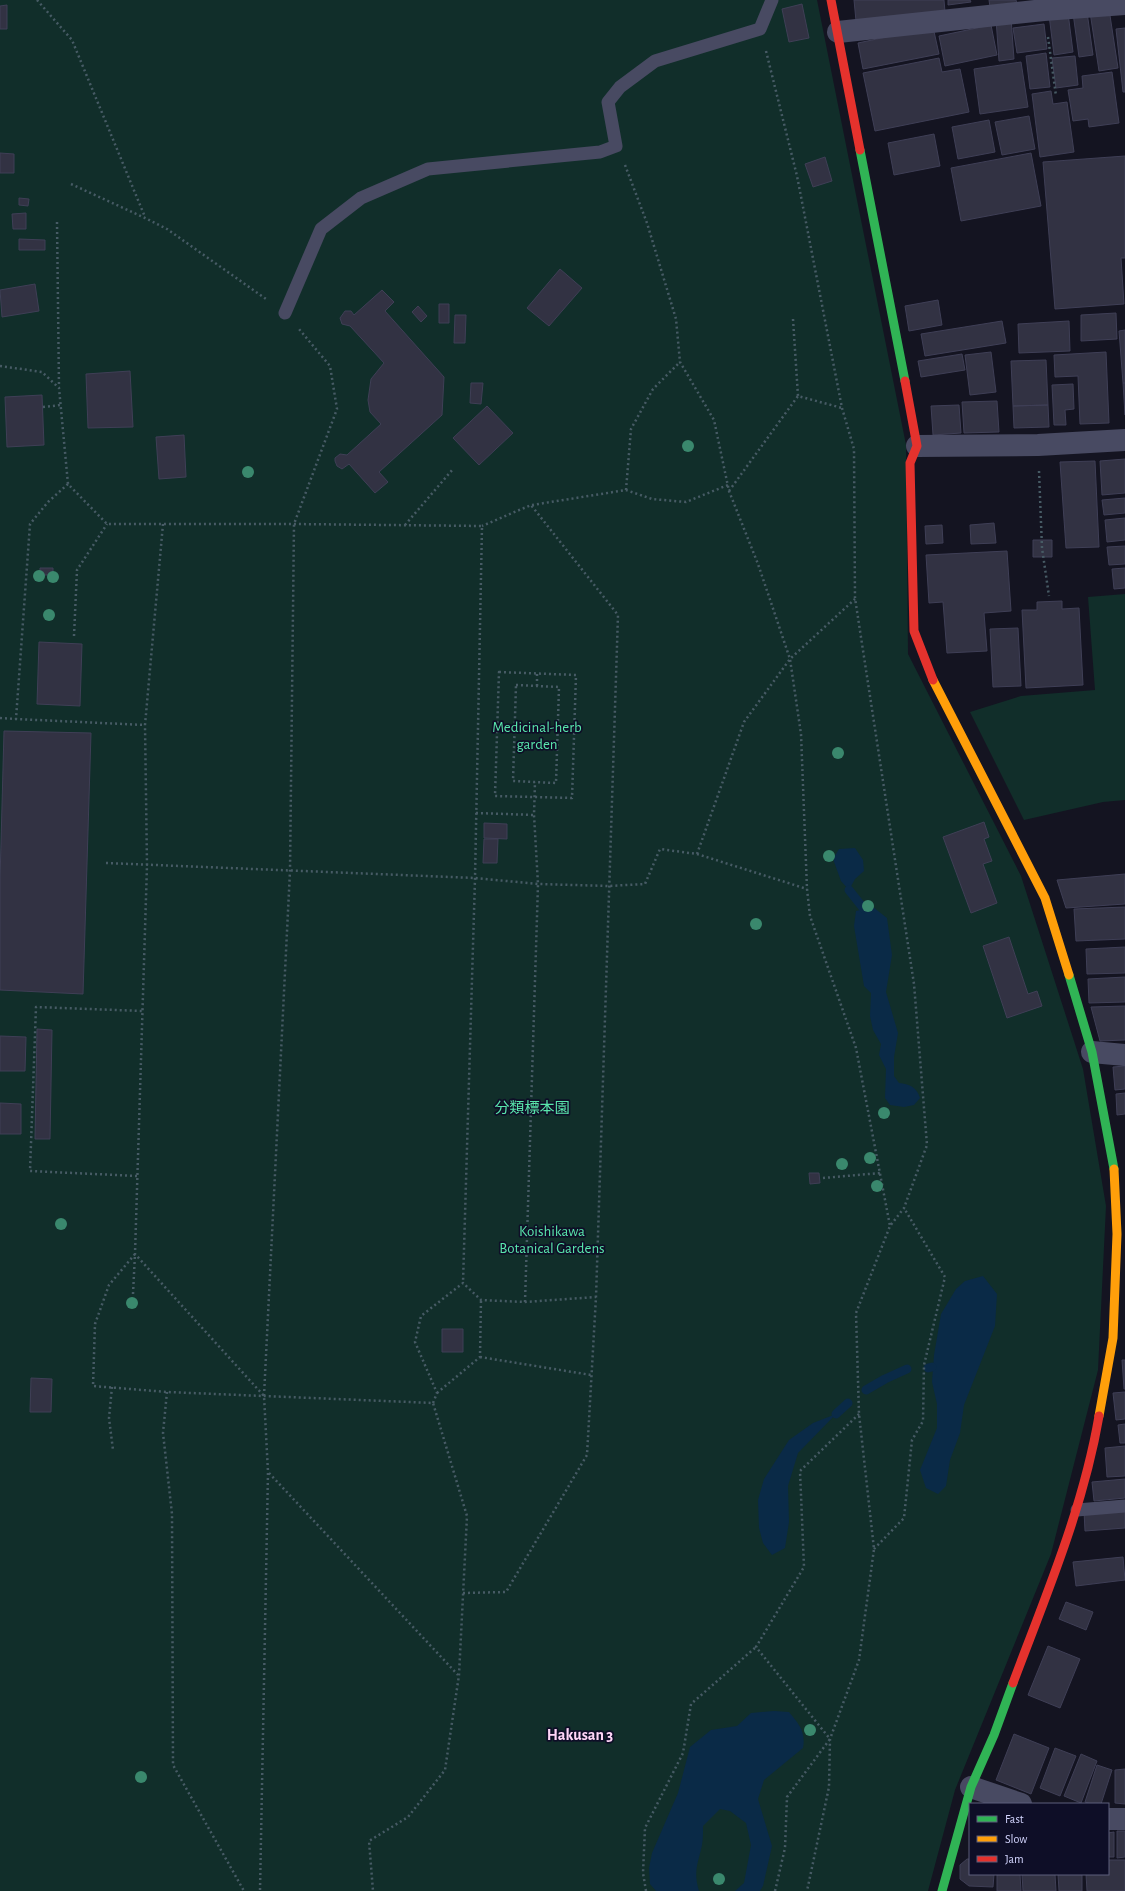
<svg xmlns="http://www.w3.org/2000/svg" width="1125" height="1891" font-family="'Alegreya Sans','Noto Sans JP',sans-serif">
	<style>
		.green { fill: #112e2a }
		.water { fill: #0a2a47 }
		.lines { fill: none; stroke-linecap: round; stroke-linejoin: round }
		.stream { stroke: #0a2a47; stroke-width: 9 }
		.building { fill: #323243; stroke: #3f3f56 }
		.path { stroke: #475b65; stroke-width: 2.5; stroke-dasharray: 2 3; stroke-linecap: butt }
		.lane { stroke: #484a62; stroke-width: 13 }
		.street { stroke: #484a62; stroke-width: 22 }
		.fast { stroke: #30b455; stroke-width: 9 }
		.slow { stroke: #ff9f0a; stroke-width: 9 }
		.jam { stroke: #e5322d; stroke-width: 9 }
		.tree { fill: #3a886d }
		.labels { text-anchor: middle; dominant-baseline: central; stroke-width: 3.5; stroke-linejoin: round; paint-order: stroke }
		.park-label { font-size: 15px; fill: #59e6ac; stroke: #0e0e27 }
		.neighbourhood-label { font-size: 16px; font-weight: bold; fill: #ffd6f7; stroke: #0e0e27 }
	</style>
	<rect width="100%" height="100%" fill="#141421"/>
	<path class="green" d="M 0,0 L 817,0 L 906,445 L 908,654 L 1021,876 L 1083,1069 L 1106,1206 L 1098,1370 L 1051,1554 L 955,1790 L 928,1891 L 0,1891 Z
		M 1125,594 L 1125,800 L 1103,802 L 1024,820 L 970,712 L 1021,696 L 1095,690 L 1088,597 Z"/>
	<path class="water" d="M 855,848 L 863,860 L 864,871 L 855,879 L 849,890 L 841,881 L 833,859 L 839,849 Z
		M 873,907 L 887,918 L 892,955 L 886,992 L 898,1033 L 894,1057 L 894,1076 L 899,1083 C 909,1084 917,1087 920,1098 L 914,1105 L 904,1107 L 890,1105 L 885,1098 L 886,1069 L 879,1055 L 881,1044 L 873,1030 L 870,1016 L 871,993 L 864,986 L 854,926 L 856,911 Z
		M 983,1276 L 997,1294 L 995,1326 L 964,1405 L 960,1433 L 950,1460 L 946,1486 L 938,1494 L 926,1488 L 920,1470 L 937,1428 L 937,1404 L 932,1382 L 934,1355 L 941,1314 L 956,1289 L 965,1281 Z
		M 836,1414 L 798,1453 L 788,1486 L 789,1522 L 785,1548 L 772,1555 L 763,1543 L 759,1528 L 758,1500 L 764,1479 L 789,1440 L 813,1423 Z
		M 774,1711 L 789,1712 C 799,1724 806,1732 803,1748 L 764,1780 L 758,1799 L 772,1846 L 763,1886 L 760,1891 L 735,1891 L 744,1883 L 751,1845 L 746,1823 L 730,1811 L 720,1809 L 703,1826 C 703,1833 703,1839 702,1845 C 698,1864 693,1871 699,1891 L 656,1891 L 650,1884 L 649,1868 L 652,1853 L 678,1793 L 690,1747 L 711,1730 L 737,1726 L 751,1713 Z"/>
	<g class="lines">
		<path class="stream" d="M 849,890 L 864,909
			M 928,1368 L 932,1367
			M 866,1390 L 885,1379 L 907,1369
			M 836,1414 L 848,1403"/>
	</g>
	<path class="building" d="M 854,0 L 944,0 L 945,12 L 856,21 Z
		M 948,0 L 970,0 L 971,2 L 948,5 Z
		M 989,0 L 1016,0 L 1017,4 L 990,7 Z
		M 802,4 L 809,38 L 789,42 L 782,9 Z
		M 7,5 L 7,29 L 0,29 L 0,6 Z
		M 1109,9 L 1118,68 L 1099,71 L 1090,12 Z
		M 1087,12 L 1093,55 L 1079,57 L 1073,13 Z
		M 1068,13 L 1073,52 L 1054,55 L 1049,15 Z
		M 1011,18 L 1014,59 L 999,61 L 996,19 Z
		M 1044,24 L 1047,49 L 1017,53 L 1013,28 Z
		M 991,25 L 997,55 L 945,66 L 939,36 Z
		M 933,27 L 939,54 L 863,69 L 858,43 Z
		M 1125,28 L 1125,92 L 1123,92 L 1116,29 Z
		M 1046,53 L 1050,87 L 1030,89 L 1026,56 Z
		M 1075,56 L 1078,85 L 1056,88 L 1052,58 Z
		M 939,58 L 942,72 L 960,69 L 969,112 L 875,131 L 863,73 Z
		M 1021,62 L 1028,107 L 980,114 L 974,69 Z
		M 1112,72 L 1119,123 L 1089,127 L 1088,119 L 1073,121 L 1068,90 L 1083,88 L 1082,76 Z
		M 1051,91 L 1053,104 L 1067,102 L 1074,152 L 1040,157 L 1032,94 Z
		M 1029,116 L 1035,149 L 1002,155 L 995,122 Z
		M 989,120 L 995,152 L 958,159 L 952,127 Z
		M 934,134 L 940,166 L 894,175 L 888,143 Z
		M 0,153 L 14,154 L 14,173 L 0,173 Z
		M 1031,153 L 1041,206 L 961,221 L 951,168 Z
		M 1125,156 L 1125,258 L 1121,258 L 1124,304 L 1055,309 L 1043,162 Z
		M 825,157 L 832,181 L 813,187 L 805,164 Z
		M 19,198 L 29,199 L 28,206 L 19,205 Z
		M 26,213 L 26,229 L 13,229 L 12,214 Z
		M 19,239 L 45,240 L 45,250 L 19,250 Z
		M 560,269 L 582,288 L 549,326 L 527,308 Z
		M 35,284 L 39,311 L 2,317 L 0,290 Z
		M 382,290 L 394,302 L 385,311 L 444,377 L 442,415 L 379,472 L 388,482 L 375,493 L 349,464 L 342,469 L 337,466 L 335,461 L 335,458 L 340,454 L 347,455 L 381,424 L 370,412 L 368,400 L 371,379 L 384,363 L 350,326 L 342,324 L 340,318 L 345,311 L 351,311 L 354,315 Z
		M 938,300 L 942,325 L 909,331 L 905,306 Z
		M 439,304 L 449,304 L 449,323 L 439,323 Z
		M 418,306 L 427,316 L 421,322 L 412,312 Z
		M 1116,313 L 1117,339 L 1081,341 L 1081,315 Z
		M 455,315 L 466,315 L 465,343 L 454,343 Z
		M 1002,321 L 1006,343 L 925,356 L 921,334 Z
		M 1069,321 L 1070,351 L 1019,353 L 1018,324 Z
		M 1125,330 L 1125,383 L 1123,383 L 1119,331 Z
		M 991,352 L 996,392 L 970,395 L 965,355 Z
		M 1106,352 L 1109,423 L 1080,424 L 1078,376 L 1055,377 L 1054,355 Z
		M 962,354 L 965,370 L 921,377 L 918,361 Z
		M 1046,360 L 1048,405 L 1013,406 L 1011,361 Z
		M 130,371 L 133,427 L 88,428 L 86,374 Z
		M 471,383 L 483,383 L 481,404 L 470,403 Z
		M 1123,383 L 1125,383 L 1125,415 Z
		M 1073,384 L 1074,409 L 1065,410 L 1066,425 L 1054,425 L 1052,385 Z
		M 42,395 L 44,445 L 7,447 L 5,397 Z
		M 997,401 L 999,432 L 964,433 L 962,402 Z
		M 959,405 L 961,433 L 933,435 L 931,406 Z
		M 1048,405 L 1049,427 L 1014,428 L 1013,406 Z
		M 487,406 L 513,433 L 479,465 L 453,438 Z
		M 184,435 L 186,477 L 159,479 L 156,437 Z
		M 1125,459 L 1125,493 L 1102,495 L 1100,461 Z
		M 1095,461 L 1099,547 L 1066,548 L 1060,462 Z
		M 1125,498 L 1125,513 L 1104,515 L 1102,500 Z
		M 1125,518 L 1125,540 L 1107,542 L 1105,520 Z
		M 994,523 L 996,543 L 971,544 L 970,525 Z
		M 942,525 L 943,543 L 926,544 L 925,526 Z
		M 1033,540 L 1052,540 L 1052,557 L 1033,557 Z
		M 1125,546 L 1125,564 L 1109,565 L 1107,547 Z
		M 1007,551 L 1011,611 L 984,613 L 987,651 L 947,653 L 943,602 L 929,603 L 926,555 Z
		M 40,568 L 53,568 L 53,575 L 40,575 Z
		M 1125,568 L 1125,588 L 1114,589 L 1112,569 Z
		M 1062,601 L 1062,609 L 1079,608 L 1083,685 L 1026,688 L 1022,610 L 1037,610 L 1037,602 Z
		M 1018,628 L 1021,686 L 993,687 L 990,629 Z
		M 39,642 L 82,644 L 80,706 L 37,704 Z
		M 4,731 L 91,733 L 83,994 L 0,990 L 0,880 Z
		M 984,822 L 989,837 L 984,839 L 992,861 L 983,864 L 997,903 L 971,913 L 943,837 Z
		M 484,823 L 507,824 L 507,839 L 484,838 Z
		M 484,839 L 498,839 L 497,863 L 483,863 Z
		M 1125,874 L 1125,904 L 1066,908 L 1057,880 Z
		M 1125,907 L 1125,939 L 1076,941 L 1074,909 Z
		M 1009,937 L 1028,994 L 1037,991 L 1042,1006 L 1007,1018 L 983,946 Z
		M 1125,947 L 1125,973 L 1087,974 L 1086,949 Z
		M 1125,977 L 1125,1002 L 1089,1003 L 1088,979 Z
		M 1125,1006 L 1125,1040 L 1100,1041 L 1091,1007 Z
		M 37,1029 L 52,1030 L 50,1139 L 35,1139 Z
		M 0,1036 L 26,1037 L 25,1071 L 0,1071 Z
		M 1125,1066 L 1125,1089 L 1115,1090 L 1113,1067 Z
		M 1125,1093 L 1125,1114 L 1117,1115 L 1116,1094 Z
		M 0,1103 L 21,1104 L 21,1134 L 0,1134 Z
		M 809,1173 L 819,1173 L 820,1183 L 810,1184 Z
		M 442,1329 L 463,1329 L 463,1352 L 442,1352 Z
		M 1122,1360 L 1125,1360 L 1125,1389 L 1124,1389 Z
		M 31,1378 L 52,1379 L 51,1412 L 30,1412 Z
		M 1125,1392 L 1125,1419 L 1116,1420 L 1113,1393 Z
		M 1125,1424 L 1125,1443 L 1120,1443 L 1118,1425 Z
		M 1125,1446 L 1125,1476 L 1107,1477 L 1105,1448 Z
		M 1125,1479 L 1125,1498 L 1094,1501 L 1092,1482 Z
		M 1125,1509 L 1125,1528 L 1085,1531 L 1084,1511 Z
		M 1123,1557 L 1125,1580 L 1076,1586 L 1073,1562 Z
		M 1066,1602 L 1093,1612 L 1086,1630 L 1059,1619 Z
		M 1048,1646 L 1080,1659 L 1060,1708 L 1028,1695 Z
		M 1014,1734 L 1049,1748 L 1031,1794 L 996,1780 Z
		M 1055,1748 L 1076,1756 L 1060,1796 L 1040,1788 Z
		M 1081,1754 L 1097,1761 L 1081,1803 L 1064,1796 Z
		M 1097,1765 L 1112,1770 L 1101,1804 L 1092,1804 L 1085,1802 Z
		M 1125,1769 L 1125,1804 L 1115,1803 L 1115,1770 Z
		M 1117,1831 L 1125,1831 L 1125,1857 L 1117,1858 Z
		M 1114,1832 L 1114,1857 L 1108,1857 L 1108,1833 Z
		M 967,1859 L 970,1859 L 970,1874 L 994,1874 L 993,1887 L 969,1886 L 960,1879 L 960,1865 Z
		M 1108,1860 L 1125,1860 L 1125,1891 L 1087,1891 L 1086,1874 L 1108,1874 Z
		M 997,1874 L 1020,1874 L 1021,1891 L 997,1891 Z
		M 1022,1874 L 1055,1874 L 1056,1891 L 1023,1891 Z
		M 1058,1874 L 1082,1874 L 1082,1891 L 1059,1891 Z"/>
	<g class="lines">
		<path class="path" d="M 37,0 L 72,40 L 145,217
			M 1048,37 L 1056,96
			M 766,51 L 797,176 L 842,408 L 854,449 L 855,598 L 914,984 L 927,1145 L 904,1208 L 890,1226 L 856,1313 L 859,1414 L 874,1549 L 859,1660 L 830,1739 L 829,1787 L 807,1891
			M 625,165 L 647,223 L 676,319 L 680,362 L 714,420 L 729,491 L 758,564 L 790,659 L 801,734 L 807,889 L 810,916 L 856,1048 L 890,1226
			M 71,184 L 145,218 L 167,229 L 266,299
			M 57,222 L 59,387
			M 793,319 L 798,396
			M 0,366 L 42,372 L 59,388 L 68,484 L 107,524 L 294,524 L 482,526 L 475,878 L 463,1283
			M 43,407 L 61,405
			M 1039,471 L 1042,548 L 1049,596
			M 68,484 L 48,502 L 30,524 L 16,719 L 145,725
			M 626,490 L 631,429 L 653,389 L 680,362
			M 729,491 L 798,396 L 842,408
			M 532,505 L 626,490 L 652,499 L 686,502 L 728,485
			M 163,524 L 145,725 L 147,865 L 135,1254 L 264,1396 L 268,1472 L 260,1891
			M 405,525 L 453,469
			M 74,636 L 77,570 L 107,524
			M 499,672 L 576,675 L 572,798 L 495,796 Z
			M 516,685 L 559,687 L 556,783 L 513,781 Z
			M 537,686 L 537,673
			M 0,718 L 16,719
			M 476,813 L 534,815
			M 697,854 L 807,889
			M 106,863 L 475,878 L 538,884 L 609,886 L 645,884 L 660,849 L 697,854 L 744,722 L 790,659 L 855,599
			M 137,1176 L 30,1171 L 36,1007 L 142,1011
			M 823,1178 L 880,1173
			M 135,1254 L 109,1285 L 95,1324 L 93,1386 L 167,1392 L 433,1403 L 467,1516 L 459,1675 L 445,1770 L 408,1817 L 369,1841 L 373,1891
			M 133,1294 L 135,1254
			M 525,1302 L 538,884 L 534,815 L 535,782
			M 480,1357 L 591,1375
			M 112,1387 L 109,1418 L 113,1450
			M 167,1392 L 163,1433 L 172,1514 L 173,1765 L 244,1891
			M 437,1393 L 480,1357 L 481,1300
			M 264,1396 L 290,871 L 294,524 L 337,409 L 330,366 L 299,329
			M 433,1403 L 437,1393 L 415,1342 L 421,1316 L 463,1283 L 481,1300 L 525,1302 L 596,1297
			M 269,1473 L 458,1675
			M 874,1549 L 904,1518 L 912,1440 L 923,1421 L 924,1365 L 945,1277 L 904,1208
			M 463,1593 L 506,1592 L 587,1455 L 596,1297 L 618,615 L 531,505 L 482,526
			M 646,1891 L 643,1873 L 645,1828 L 683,1753 L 691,1704 L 756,1647
			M 775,1891 L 785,1848 L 787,1797 L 830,1739 L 756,1647 L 804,1567 L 800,1471 L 859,1414"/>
		<path class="lane" d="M 285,313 L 321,229 L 361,198 L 428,169 L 600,152 L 616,146 L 608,102 L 620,87 L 655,61 L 760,29 L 772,0
			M 1077,1510 L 1125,1506"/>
		<path class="street" d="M 838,32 L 1044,10 L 1125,4
			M 917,446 L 1038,445 L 1125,440
			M 1092,1052 L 1125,1055
			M 971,1787 L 1021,1804
			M 1108,1819 L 1125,1819"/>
		<path class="fast" d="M 860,150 L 905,381
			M 1069,975 L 1092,1052 L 1114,1169
			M 942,1891 L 971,1787 L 994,1735 L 1013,1683"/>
		<path class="slow" d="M 933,680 L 1045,898 L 1069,975
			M 1099,1416 L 1113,1338 L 1117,1234 L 1114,1169"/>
		<path class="jam" d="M 831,0 L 860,150
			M 905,381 L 917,446 L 910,463 L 914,631 L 933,680
			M 1013,1683 C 1046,1595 1083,1509 1099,1416"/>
	</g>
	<g class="tree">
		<circle cx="688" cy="446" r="6"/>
		<circle cx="248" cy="472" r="6"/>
		<circle cx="39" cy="576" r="6"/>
		<circle cx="53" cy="577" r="6"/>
		<circle cx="49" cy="615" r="6"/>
		<circle cx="838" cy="753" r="6"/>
		<circle cx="829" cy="856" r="6"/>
		<circle cx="868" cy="906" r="6"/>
		<circle cx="756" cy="924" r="6"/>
		<circle cx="884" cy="1113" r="6"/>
		<circle cx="870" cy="1158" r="6"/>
		<circle cx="842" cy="1164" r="6"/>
		<circle cx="877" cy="1186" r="6"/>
		<circle cx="61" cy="1224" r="6"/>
		<circle cx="132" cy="1303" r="6"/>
		<circle cx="810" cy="1730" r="6"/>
		<circle cx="141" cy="1777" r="6"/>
		<circle cx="719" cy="1879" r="6"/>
	</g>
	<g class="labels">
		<g class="park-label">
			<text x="537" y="727">Medicinal-herb<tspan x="537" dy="17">garden</tspan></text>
			<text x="532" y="1108">分類標本園</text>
			<text x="552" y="1231">Koishikawa<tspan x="552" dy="17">Botanical Gardens</tspan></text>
		</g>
		<g class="neighbourhood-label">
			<text x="580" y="1735">Hakusan 3</text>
		</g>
	</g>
	<rect x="969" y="1803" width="140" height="72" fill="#0e0e27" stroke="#5d5e7d"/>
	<rect x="977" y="1816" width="20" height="6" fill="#30b455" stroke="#5d5e7d"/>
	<text x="1005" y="1823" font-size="12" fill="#d4d6ff">Fast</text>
	<rect x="977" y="1836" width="20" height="6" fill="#ff9f0a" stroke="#5d5e7d"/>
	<text x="1005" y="1843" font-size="12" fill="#d4d6ff">Slow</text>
	<rect x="977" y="1856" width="20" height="6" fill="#e5322d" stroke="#5d5e7d"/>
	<text x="1005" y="1863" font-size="12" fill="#d4d6ff">Jam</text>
</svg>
